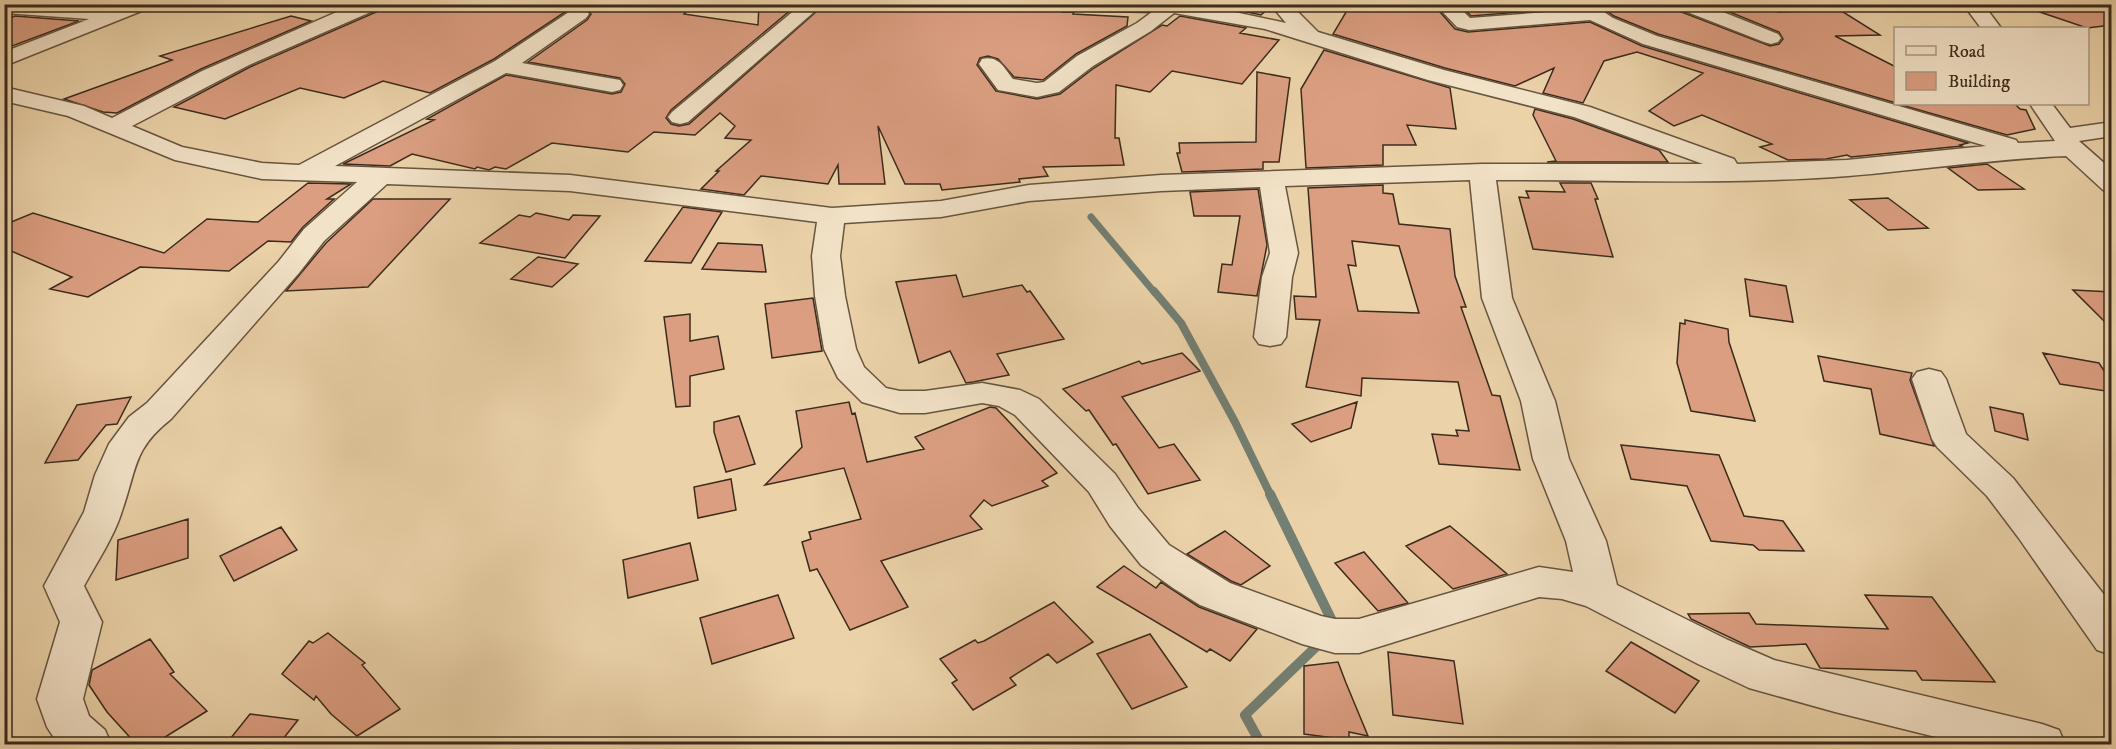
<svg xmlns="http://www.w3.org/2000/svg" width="2116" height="749" font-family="'IM FELL DW Pica',serif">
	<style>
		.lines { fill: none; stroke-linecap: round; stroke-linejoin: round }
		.stream-far2 { stroke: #737f72; stroke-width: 7 }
		.stream-far1 { stroke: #737f72; stroke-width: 8 }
		.stream { stroke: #737f72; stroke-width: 10 }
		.building { fill: #db9e81; stroke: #3b2b1c; stroke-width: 1.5; fill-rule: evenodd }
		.minor-casing { stroke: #67553f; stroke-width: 3 }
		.minor { fill: #f2e2c7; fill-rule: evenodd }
	</style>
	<rect width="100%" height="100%" fill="#ebd2a9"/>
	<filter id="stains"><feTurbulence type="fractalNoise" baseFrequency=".00333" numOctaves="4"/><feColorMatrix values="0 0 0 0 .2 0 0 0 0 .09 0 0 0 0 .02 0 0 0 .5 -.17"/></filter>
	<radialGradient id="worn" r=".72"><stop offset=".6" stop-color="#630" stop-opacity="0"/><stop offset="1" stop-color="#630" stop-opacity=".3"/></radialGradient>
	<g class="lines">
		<path class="stream-far2" d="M 1091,217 L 1155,293"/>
		<path class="stream-far1" d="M 1154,291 L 1181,323 L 1235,422 L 1271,496"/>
		<path class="stream" d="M 1270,494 L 1334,625
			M 1261,744 L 1245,715 L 1320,643"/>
	</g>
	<path class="building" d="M 384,4 L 694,4 L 684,14 L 758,25 L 759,4 L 798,4 L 671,110 L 666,118 L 671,124 L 679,126 L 689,124 L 825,4 L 1004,4 L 1054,8 L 1062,12 L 1074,12 L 1073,14 L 1128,17 L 1127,26 L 1076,54 L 1043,80 L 1014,77 L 998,59 L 988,56 L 980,58 L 977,65 L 996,91 L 1037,99 L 1060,94 L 1094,68 L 1162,25 L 1167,26 L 1180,16 L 1246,28 L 1240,33 L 1279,40 L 1242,84 L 1172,71 L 1150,92 L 1116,85 L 1115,138 L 1119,138 L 1124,165 L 1043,167 L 1048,176 L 1019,179 L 1020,182 L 942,190 L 940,184 L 905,184 L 878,126 L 885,184 L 839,184 L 838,165 L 828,184 L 761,176 L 744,195 L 701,189 L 719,171 L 716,171 L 751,140 L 725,138 L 735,126 L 720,113 L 695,135 L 654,132 L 628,152 L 552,143 L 506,169 L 495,167 L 489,170 L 477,167 L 475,169 L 412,154 L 390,166 L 343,164 L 434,120 L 427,119 L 506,75 L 612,94 L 621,92 L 625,84 L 620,78 L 528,62 L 587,20 L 591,14 L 586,8 L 571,8 L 494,59 L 430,93 L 383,81 L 344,98 L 300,88 L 225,119 L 174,107 L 250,67 L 381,10 Z
		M 1367,4 L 1433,4 L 1455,29 L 1468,32 L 1590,22 L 1642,46 L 1968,143 L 1960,145 L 1962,146 L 1851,157 L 1847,155 L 1826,159 L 1788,160 L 1760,147 L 1772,144 L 1702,115 L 1674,126 L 1649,111 L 1703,73 L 1637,52 L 1604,61 L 1583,103 L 1543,93 L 1554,68 L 1515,86 L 1445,68 L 1333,34 L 1349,7 L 1369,6 Z
		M 1543,4 L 1567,4 L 1569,8 L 1471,16 L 1462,7 Z
		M 1597,4 L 1673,4 L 1676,10 L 1770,46 L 1779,44 L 1783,39 L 1779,32 L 1710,4 L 1777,4 L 1778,12 L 1840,10 L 1880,35 L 1835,36 L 1896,67 L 1896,103 L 1658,34 L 1614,16 Z
		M 2029,4 L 2085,4 L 2112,14 L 2112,25 L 2087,28 L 2028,8 Z
		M 1214,5 L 1270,7 L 1261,15 Z
		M 15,16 L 79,21 L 4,49 L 4,20 Z
		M 291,16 L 311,21 L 201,69 L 117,113 L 103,112 L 64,99 L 172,60 L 160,56 Z
		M 1324,50 L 1450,88 L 1456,129 L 1407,125 L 1416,145 L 1383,145 L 1383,165 L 1306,168 L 1301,89 Z
		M 1257,72 L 1290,78 L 1279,162 L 1263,162 L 1263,169 L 1182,172 L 1177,153 L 1180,153 L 1179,143 L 1256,142 Z
		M 1898,104 L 2015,104 L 2020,109 L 2026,110 L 2035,129 L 2007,135 Z
		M 1535,109 L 1573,119 L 1659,150 L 1668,162 L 1547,162 L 1556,161 L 1533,115 Z
		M 1987,164 L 2024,189 L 1978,190 L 1948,168 Z
		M 308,183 L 351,184 L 327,199 L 334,199 L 303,227 L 291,242 L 268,241 L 229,271 L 140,267 L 88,297 L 50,289 L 72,277 L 4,248 L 4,225 L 33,213 L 164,253 L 207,219 L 258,222 Z
		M 1560,183 L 1591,183 L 1598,199 L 1595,199 L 1613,257 L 1533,249 L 1519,197 L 1529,198 L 1526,191 L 1565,192 Z
		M 1383,185 L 1383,193 L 1393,194 L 1399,224 L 1450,229 L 1455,276 L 1466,307 L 1461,307 L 1492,395 L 1500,396 L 1520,470 L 1439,464 L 1432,434 L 1458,436 L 1456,430 L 1469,431 L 1458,382 L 1362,378 L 1361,396 L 1306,387 L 1320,320 L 1296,319 L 1294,296 L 1316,297 L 1308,188 ZM 1352,241 L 1399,246 L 1419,313 L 1358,311 L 1348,265 L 1356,266 Z
		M 1258,189 L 1267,245 L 1257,296 L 1218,292 L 1222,264 L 1232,265 L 1240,216 L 1194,216 L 1190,192 Z
		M 1888,198 L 1928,228 L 1888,230 L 1850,200 Z
		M 373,199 L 450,199 L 368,287 L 286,291 L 326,243 Z
		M 683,207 L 722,212 L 691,263 L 645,261 Z
		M 536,213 L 569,220 L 573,215 L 600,216 L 565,258 L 480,243 L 519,215 L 530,217 Z
		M 718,243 L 762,245 L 766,272 L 702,269 Z
		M 538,257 L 578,264 L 552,287 L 511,279 Z
		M 956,275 L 963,297 L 1022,285 L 1027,292 L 1030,291 L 1064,339 L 997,354 L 1009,375 L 973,382 L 966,383 L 950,351 L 919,363 L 896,282 Z
		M 1745,279 L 1786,286 L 1793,322 L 1750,316 Z
		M 2073,290 L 2112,292 L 2112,329 Z
		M 813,298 L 822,351 L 772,358 L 765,304 Z
		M 690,314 L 690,341 L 718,336 L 724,369 L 690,376 L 690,406 L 676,407 L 664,317 Z
		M 1685,320 L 1728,329 L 1729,342 L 1755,421 L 1691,411 L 1677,363 L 1680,323 L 1685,324 Z
		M 1182,353 L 1200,371 L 1122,397 L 1159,448 L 1174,444 L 1200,480 L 1148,494 L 1116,444 L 1113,445 L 1089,410 L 1086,411 L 1063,389 L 1139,361 L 1142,364 Z
		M 2043,353 L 2099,363 L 2112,383 L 2112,392 L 2060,384 Z
		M 1818,356 L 1912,373 L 1910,380 L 1934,446 L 1880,434 L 1871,389 L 1824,381 Z
		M 131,397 L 117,424 L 106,425 L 78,460 L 45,463 L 77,405 Z
		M 849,402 L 852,414 L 855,413 L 867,462 L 924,449 L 915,437 L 990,407 L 996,408 L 1057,473 L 1042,481 L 1048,486 L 992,506 L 984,500 L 970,516 L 982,529 L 881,561 L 908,607 L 850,630 L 817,569 L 810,571 L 802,542 L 811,539 L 809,532 L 861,519 L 844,468 L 765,485 L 802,447 L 796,411 Z
		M 1357,402 L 1351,428 L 1311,442 L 1292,424 Z
		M 1990,407 L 2023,414 L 2028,440 L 1995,431 Z
		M 739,416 L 755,464 L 726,472 L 714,432 L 714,422 Z
		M 1621,445 L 1719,455 L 1744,516 L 1783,521 L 1804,551 L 1759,550 L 1753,545 L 1711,541 L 1687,486 L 1631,479 Z
		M 731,479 L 736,510 L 698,518 L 694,487 Z
		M 188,519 L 188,558 L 116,580 L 118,540 Z
		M 1450,526 L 1507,574 L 1453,589 L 1406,546 Z
		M 281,527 L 297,550 L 234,581 L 220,556 Z
		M 1225,531 L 1270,566 L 1241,585 L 1231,581 L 1187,554 Z
		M 690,543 L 698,580 L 628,598 L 623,560 Z
		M 1364,552 L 1408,603 L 1378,611 L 1335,563 Z
		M 1124,566 L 1156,588 L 1161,582 L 1199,607 L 1257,629 L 1230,661 L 1210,649 L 1207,652 L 1097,587 Z
		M 778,595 L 794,638 L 712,664 L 700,618 Z
		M 1865,595 L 1932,597 L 1995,682 L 1922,680 L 1916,671 L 1820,668 L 1806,644 L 1750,647 L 1691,619 L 1688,614 L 1749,613 L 1756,624 L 1888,629 Z
		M 1054,602 L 1093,642 L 1057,663 L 1048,654 L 1010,678 L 1016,685 L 973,710 L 952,683 L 957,680 L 940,659 L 975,640 L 978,643 L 984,641 Z
		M 328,633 L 365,663 L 362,665 L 400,709 L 357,736 L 331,714 L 316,696 L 314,700 L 282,674 L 309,641 L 313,643 Z
		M 1150,634 L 1187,687 L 1132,709 L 1097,654 Z
		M 150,639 L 174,672 L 170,674 L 207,711 L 154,744 L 136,744 L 107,712 L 89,685 L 92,670 Z
		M 1631,642 L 1699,681 L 1675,713 L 1606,671 Z
		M 1388,652 L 1454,661 L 1463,724 L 1393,715 Z
		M 1338,662 L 1346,683 L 1368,736 L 1349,732 L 1349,740 L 1304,734 L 1304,666 Z
		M 250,714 L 298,720 L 279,744 L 226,744 Z"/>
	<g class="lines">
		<defs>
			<path id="minor" d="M 4,4 L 54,4 L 113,9 L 124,4 L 151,4 L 149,8 L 4,66 L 4,52 L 89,19 L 4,13 Z
				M 355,4 L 382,4 L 380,8 L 249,65 L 132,126 L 182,147 L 262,163 L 299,165 L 495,61 L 572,10 L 586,10 L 589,14 L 586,18 L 522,63 L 620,80 L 623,85 L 620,90 L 612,92 L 506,73 L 335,166 L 570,175 L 832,208 L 941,201 L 1029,185 L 1161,175 L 1482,164 L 1703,164 L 1574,117 L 1428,80 L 1265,29 L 1174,13 L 1151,31 L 1093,66 L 1059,92 L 1037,97 L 998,90 L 979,64 L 982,59 C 999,55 1004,68 1013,79 L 1037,83 L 1044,82 L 1077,56 L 1137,23 L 1152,12 L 1063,10 L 1056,8 L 1054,4 L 1197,4 L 1286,23 L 1276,11 L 1282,4 L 1309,4 L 1307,8 L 1297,11 L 1318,32 L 1444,70 L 1590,107 L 1734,159 L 1737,164 L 1847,160 L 1986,146 L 1643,44 L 1590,20 L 1469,30 L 1457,27 L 1435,4 L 1456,4 L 1470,18 L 1574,10 L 1569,4 L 1592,4 L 1613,18 L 1657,36 L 2016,140 L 2018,143 L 2055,141 L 2030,104 L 2052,104 L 2070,128 L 2112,122 L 2112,136 L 2079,141 L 2112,170 L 2112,192 L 2103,190 L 2066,156 C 1993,159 1921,170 1848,176 C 1731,185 1613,180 1496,180 L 1512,298 L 1555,401 L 1569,459 L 1606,541 L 1617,585 L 1728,640 L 1774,660 L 2042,724 L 2059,730 L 2065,744 L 1964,744 L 1835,712 L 1749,688 L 1698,664 L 1586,606 L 1562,599 L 1539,597 L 1359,653 L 1335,653 L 1302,644 L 1200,605 L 1173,588 L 1141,565 L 1110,526 L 1089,492 L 1015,415 L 999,406 L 982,403 L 925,413 L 900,413 L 862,402 L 838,378 L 824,349 L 815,296 L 812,256 L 817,222 L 570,191 L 387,184 L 324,241 L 299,273 L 171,419 C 133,449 137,468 122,511 C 114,537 97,562 84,586 L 102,622 L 83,699 L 89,716 L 105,730 L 111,744 L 58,744 L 47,727 L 37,699 L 60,622 L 44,586 L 84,512 L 95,475 L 109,444 L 129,417 L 147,403 L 279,261 L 304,229 L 357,182 L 262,179 L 175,160 L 68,116 L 4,101 L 4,87 L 84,106 L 112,118 L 202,71 ZM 1470,180 L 1482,298 L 1521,401 L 1533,459 L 1566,541 L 1573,572 L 1539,567 L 1359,619 L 1335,619 L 1321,616 L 1230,583 L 1169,545 L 1138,508 L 1115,474 L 1039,399 L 1020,390 L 982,383 L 925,391 L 900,391 L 886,388 L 864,367 L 856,349 L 845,296 L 840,256 L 844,223 L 941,217 L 1029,201 L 1161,191 L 1260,187 L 1270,253 L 1262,277 L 1254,337 L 1259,344 L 1270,346 L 1281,344 L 1286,337 L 1292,277 L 1298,253 L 1285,186 Z
				M 802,4 L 823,4 L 688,122 L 680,124 L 672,122 L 668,117 L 672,112 Z
				M 1675,4 L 1703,4 L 1778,34 L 1781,38 L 1778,42 L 1771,44 L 1764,42 L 1677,8 Z
				M 1963,4 L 1983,4 L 2001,28 L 1981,28 Z
				M 1929,369 L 1941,372 L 1946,379 L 1966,434 L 2013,478 L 2112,605 L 2112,655 L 2097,650 L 2018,537 L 1987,496 L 1937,447 L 1932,439 L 1912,379 L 1917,372 Z"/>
		</defs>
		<use href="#minor" class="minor-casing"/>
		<use href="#minor" class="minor"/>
	</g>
	<rect width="2116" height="749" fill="none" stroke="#ebd2a9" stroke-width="24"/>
	<rect x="6" y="6" width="2104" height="737" fill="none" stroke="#3b2b1c" stroke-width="3"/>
	<rect x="12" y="12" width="2092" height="725" fill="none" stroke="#3b2b1c" stroke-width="1.5"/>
	<rect x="1894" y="27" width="195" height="78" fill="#f2e2c7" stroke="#a99983" stroke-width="1.5"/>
	<rect x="1906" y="46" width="30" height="9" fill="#f2e2c7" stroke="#a99983" stroke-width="1.5"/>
	<text x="1948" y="57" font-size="18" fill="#3b2b1c">Road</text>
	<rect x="1906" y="72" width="30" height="18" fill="#db9e81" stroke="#a99983" stroke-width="1.5"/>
	<text x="1948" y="87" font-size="18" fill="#3b2b1c">Building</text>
	<rect width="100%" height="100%" filter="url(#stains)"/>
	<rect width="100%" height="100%" fill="url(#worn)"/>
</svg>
